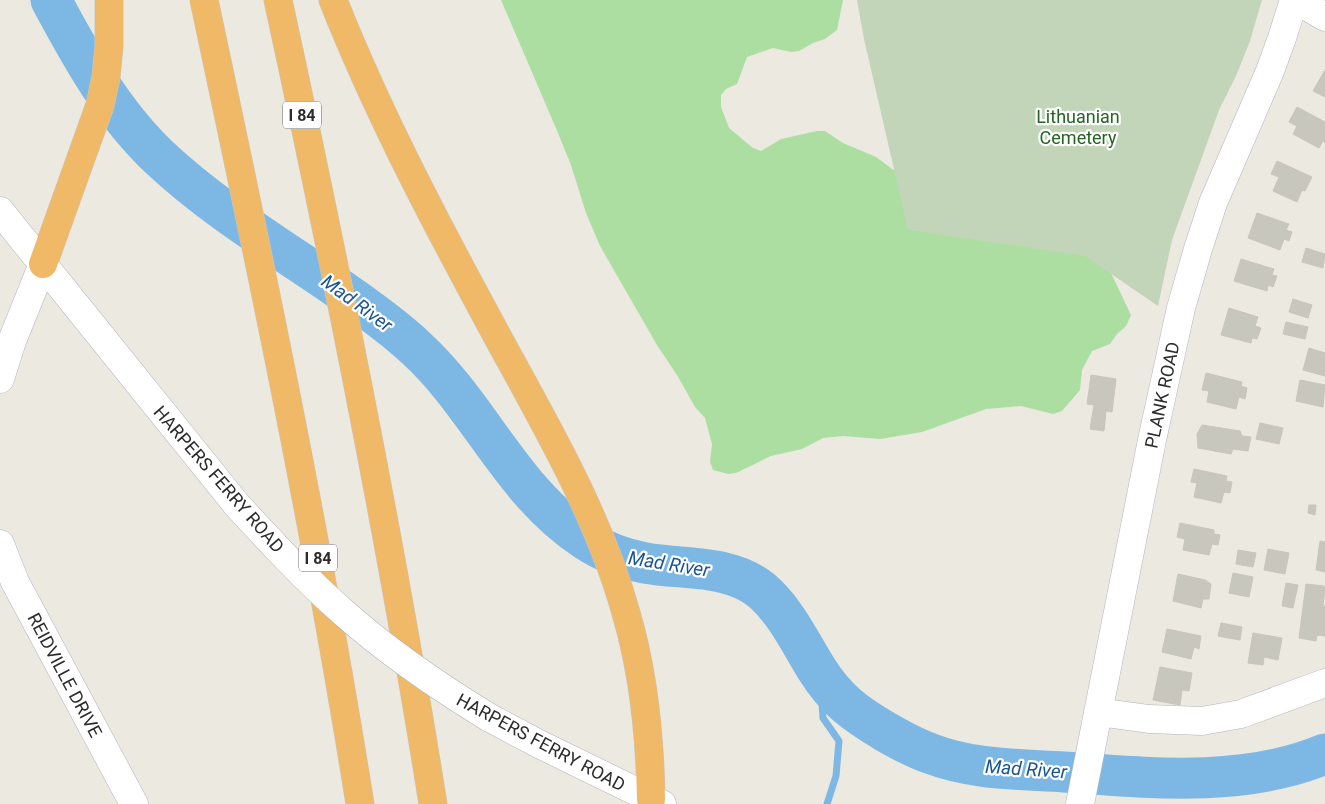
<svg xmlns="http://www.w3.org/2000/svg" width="1325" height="804" font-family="Roboto,sans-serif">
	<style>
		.green { fill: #acdea2 }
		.cemetery { fill: #c2d5b9 }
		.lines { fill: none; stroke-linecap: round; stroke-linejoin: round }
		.stream { stroke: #7db8e4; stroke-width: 7 }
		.river { stroke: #7db8e4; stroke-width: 41 }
		.building { fill: #c8c7be; stroke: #c8c5ba }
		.street-casing { stroke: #b3b4be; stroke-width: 29 }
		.secondary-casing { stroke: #b3b4be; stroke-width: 29 }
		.highway-casing { stroke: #c8c8c8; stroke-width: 29 }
		.street { stroke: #fff; stroke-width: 28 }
		.secondary { stroke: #fff; stroke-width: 28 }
		.highway { stroke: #f0b968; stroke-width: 28 }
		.secondary-bridge-casing { stroke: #b3b4be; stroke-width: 29; stroke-linecap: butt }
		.secondary-bridge { stroke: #fff; stroke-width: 28 }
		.labels { text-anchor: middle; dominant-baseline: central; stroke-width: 4.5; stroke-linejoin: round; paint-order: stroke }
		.shield { fill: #fff; stroke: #6b6b6b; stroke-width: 1 }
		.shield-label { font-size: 16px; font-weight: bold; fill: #2c2c2c }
		.park-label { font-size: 18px; fill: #256422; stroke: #fff }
		.street-label { font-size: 18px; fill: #2c2c2c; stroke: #fff }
		.water-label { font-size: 19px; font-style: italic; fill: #1a5592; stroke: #fff }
	</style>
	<rect width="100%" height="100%" fill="#ece9e0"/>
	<path class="green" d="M 501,0 L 843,0 L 837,30 L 825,39 L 813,43 L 799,51 L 791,52 L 773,48 L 747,57 L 737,84 L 726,89 L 721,95 L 721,107 L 729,128 L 753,148 L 761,151 L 781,139 L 817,131 L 825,131 L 843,143 L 876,157 L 895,171 L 1078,250 L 1111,273 L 1131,315 L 1126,326 L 1117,334 L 1110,344 L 1092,351 L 1082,370 L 1080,390 L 1062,411 L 1053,414 L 1021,406 L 986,409 L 922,432 L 880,439 L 843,436 L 823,438 L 802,449 L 771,456 L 736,473 L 728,474 L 713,470 L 710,462 L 712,444 L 705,418 L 695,407 L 677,375 L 657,345 L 600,246 L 586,213 L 571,165 L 558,133 Z"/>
	<path class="cemetery" d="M 857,0 L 1262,0 L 1250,41 L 1236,76 L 1219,110 L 1172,240 L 1158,306 L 1085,256 L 908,230 L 864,39 Z"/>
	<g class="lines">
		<path class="stream" d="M 825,680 L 821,690 L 823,718 L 839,741 L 836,776 L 827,804"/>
		<path class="river" d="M 51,0 C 81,56 113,114 160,158 C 213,208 280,248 341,290 C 367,308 394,327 417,349 C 480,407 512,492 586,540 C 604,552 624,559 645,563 C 683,570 729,564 761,590 C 785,610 800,642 816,668 C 836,700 854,713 886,732 C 900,740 914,748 929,753 C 972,770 1019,769 1064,772 C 1149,778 1244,788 1325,754"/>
	</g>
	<path class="building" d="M 1325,70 L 1325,97 L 1313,91 Z
		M 1297,107 L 1325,122 L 1325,143 L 1323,141 L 1319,148 L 1293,134 L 1297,126 L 1289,122 Z
		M 1277,161 L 1312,177 L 1305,191 L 1302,190 L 1297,202 L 1273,191 L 1279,177 L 1271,174 Z
		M 1257,213 L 1289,224 L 1286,230 L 1292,232 L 1289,241 L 1284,239 L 1280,250 L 1248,238 Z
		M 1306,248 L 1325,254 L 1323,268 L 1302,262 Z
		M 1241,259 L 1274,269 L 1272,275 L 1277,276 L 1273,287 L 1268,285 L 1267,291 L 1234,281 Z
		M 1293,299 L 1312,305 L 1308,318 L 1289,312 Z
		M 1229,308 L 1258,317 L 1255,326 L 1261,328 L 1257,339 L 1252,338 L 1251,343 L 1221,335 Z
		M 1286,322 L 1308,327 L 1305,339 L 1283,334 Z
		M 1309,348 L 1325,353 L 1325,376 L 1303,370 Z
		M 1206,373 L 1242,382 L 1241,386 L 1247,388 L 1245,399 L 1239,397 L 1236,409 L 1207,402 L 1209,391 L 1202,390 Z
		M 1091,375 L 1116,379 L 1112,412 L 1106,411 L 1104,431 L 1090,429 L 1094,405 L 1087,404 Z
		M 1300,380 L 1325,385 L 1323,407 L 1296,401 Z
		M 1260,423 L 1283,428 L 1279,444 L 1256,439 Z
		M 1202,425 L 1240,431 L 1242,436 L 1251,437 L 1248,451 L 1233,449 L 1231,454 L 1198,448 L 1197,434 Z
		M 1194,469 L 1227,476 L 1226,481 L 1232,482 L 1230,493 L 1224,492 L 1221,503 L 1194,497 L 1197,483 L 1191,482 Z
		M 1309,505 L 1316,505 L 1315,515 L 1308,513 Z
		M 1180,523 L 1214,530 L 1214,534 L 1220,535 L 1218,545 L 1212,544 L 1209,555 L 1183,550 L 1185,539 L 1177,537 Z
		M 1320,541 L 1325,542 L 1325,572 L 1316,570 Z
		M 1268,549 L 1289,553 L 1285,574 L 1264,570 Z
		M 1238,550 L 1256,553 L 1253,567 L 1236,564 Z
		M 1233,573 L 1253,577 L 1249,597 L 1229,593 Z
		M 1178,574 L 1205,580 L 1211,584 L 1209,599 L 1203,599 L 1201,608 L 1173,601 Z
		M 1286,583 L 1298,585 L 1293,608 L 1282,606 Z
		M 1306,584 L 1324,586 L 1325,588 L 1323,606 L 1325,606 L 1325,636 L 1317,635 L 1316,641 L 1299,638 Z
		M 1221,623 L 1242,627 L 1240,640 L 1218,636 Z
		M 1167,629 L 1201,636 L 1199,649 L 1194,647 L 1191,659 L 1162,652 Z
		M 1253,633 L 1282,638 L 1278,660 L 1264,657 L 1263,665 L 1248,663 Z
		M 1160,667 L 1192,673 L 1189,691 L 1182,690 L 1180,705 L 1153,700 Z"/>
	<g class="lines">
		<defs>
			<path id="street" d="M 1296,0 L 1325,17
				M 1098,712 L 1149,719 L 1202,721 L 1241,714 L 1325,683
				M 1080,804 L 1152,440 L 1181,308 L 1198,249 L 1213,203 L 1270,71 L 1282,38 L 1294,0"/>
			<path id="secondary" d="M 0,211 L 237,505
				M 0,379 L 12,341 L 43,264
				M 0,544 L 15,582 L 134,804
				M 490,718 L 539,744 L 662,804"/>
			<path id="highway" d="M 204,0 C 261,267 317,534 360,804
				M 278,0 C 336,267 390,534 433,804
				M 333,0 C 375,106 427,206 481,306 C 534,406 596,505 626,613 C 644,674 650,736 651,799
				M 43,264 L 100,105 L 106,77 L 109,47 L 109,0"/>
		</defs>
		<use href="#street" class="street-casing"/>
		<use href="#secondary" class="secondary-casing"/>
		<use href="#highway" class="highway-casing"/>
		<use href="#street" class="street"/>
		<use href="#secondary" class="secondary"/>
		<use href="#highway" class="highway"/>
		<defs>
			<path id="secondary-bridge" d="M 237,505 C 271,542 306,580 344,613 C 389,653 439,687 490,718"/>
		</defs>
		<use href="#secondary-bridge" class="secondary-bridge-casing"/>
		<use href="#secondary-bridge" class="secondary-bridge"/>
	</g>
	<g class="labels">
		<g class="shield">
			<rect x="283" y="101.5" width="38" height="27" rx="4"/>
			<rect x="299" y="544.5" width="38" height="27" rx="4"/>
		</g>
		<g class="shield-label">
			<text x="302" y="115">I 84</text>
			<text x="318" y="558">I 84</text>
		</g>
		<g class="park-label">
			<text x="1078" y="116">Lithuanian<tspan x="1078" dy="21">Cemetery</tspan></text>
		</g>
		<g class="street-label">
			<text transform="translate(1162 395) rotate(-78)">PLANK ROAD</text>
			<text transform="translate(219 479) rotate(49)">HARPERS FERRY ROAD</text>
			<text transform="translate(65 675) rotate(62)">REIDVILLE DRIVE</text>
			<text transform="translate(541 742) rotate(28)">HARPERS FERRY ROAD</text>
		</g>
		<g class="water-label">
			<text transform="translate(357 303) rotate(36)">Mad River</text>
			<text transform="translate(669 564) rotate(9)">Mad River</text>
			<text transform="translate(1026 769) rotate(4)">Mad River</text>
		</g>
	</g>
</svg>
